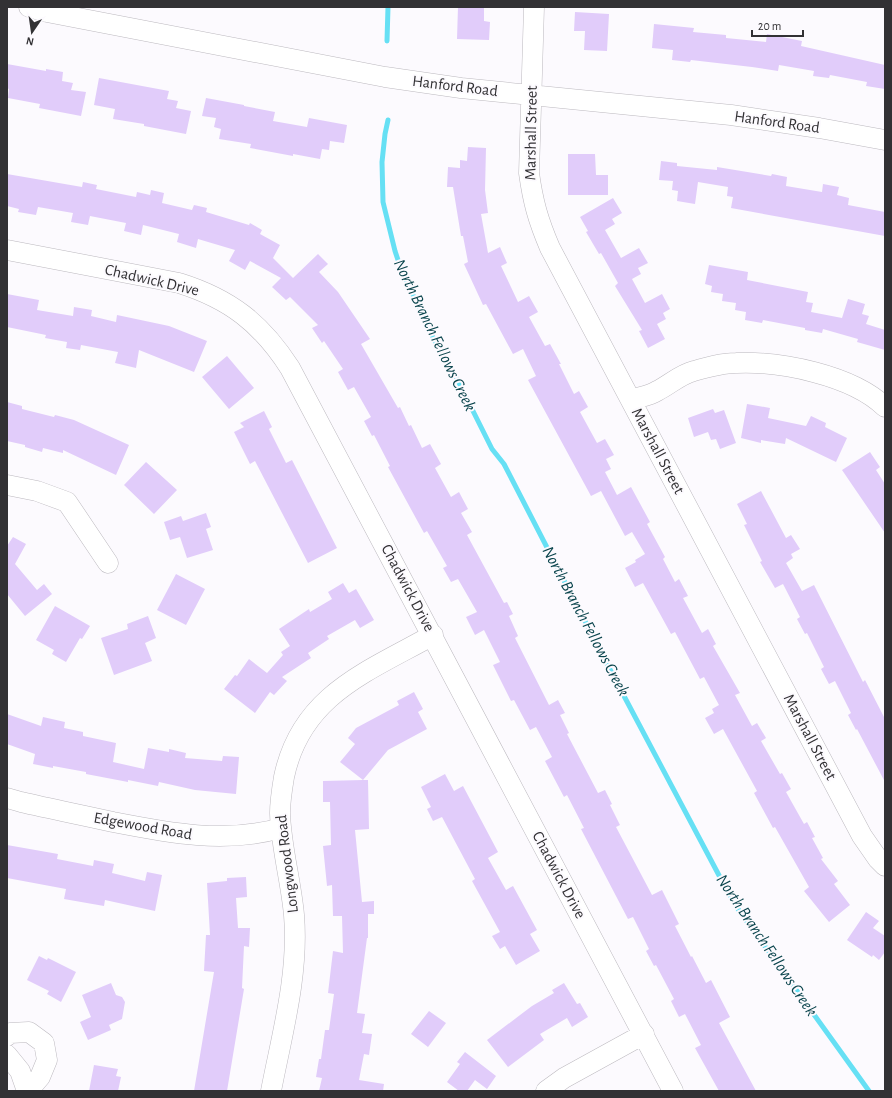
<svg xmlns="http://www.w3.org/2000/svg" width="892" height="1098" font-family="'Alegreya Sans',sans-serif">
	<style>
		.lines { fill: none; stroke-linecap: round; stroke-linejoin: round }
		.stream { stroke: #66e0f4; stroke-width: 5 }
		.building { fill: #e1ccfa }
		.minor-casing { stroke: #bcb9bf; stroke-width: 21 }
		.minor { stroke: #fff; stroke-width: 20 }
		.labels { text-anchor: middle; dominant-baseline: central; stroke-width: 4; stroke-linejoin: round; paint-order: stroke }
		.street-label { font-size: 16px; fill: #323134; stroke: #fcfafe }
		.water-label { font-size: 17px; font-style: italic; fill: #0b454d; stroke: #fcfafe }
	</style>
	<rect width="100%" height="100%" fill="#fcfafe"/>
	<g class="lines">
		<path class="stream" d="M 387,41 L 388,7
			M 388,120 L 385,134 L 382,162 L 383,202 L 395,251 L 402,272 L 441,354 L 453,371 L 492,449 L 504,464 L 606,662 L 722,881 L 738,909 L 869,1091"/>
	</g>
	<path class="building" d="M 458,7 L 484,7 L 484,21 L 490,22 L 489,40 L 457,39 Z
		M 575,12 L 609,14 L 607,51 L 584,50 L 585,31 L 574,31 Z
		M 654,24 L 694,28 L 693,32 L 726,35 L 726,38 L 766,42 L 767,34 L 802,41 L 801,46 L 885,65 L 885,89 L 866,86 L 867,82 L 830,75 L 829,78 L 813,76 L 814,71 L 779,65 L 778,71 L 752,67 L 691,60 L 690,62 L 672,60 L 673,50 L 652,48 Z
		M 7,64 L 46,71 L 46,69 L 63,72 L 62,81 L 73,83 L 71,90 L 86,92 L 81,116 L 39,108 L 40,104 L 8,98 L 9,89 L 7,88 Z
		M 99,78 L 169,91 L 167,99 L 178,101 L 176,108 L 191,111 L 186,134 L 144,126 L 144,124 L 113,119 L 115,109 L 94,105 Z
		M 206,98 L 244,105 L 244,106 L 275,112 L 273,121 L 307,127 L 309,118 L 347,125 L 344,143 L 330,141 L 329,150 L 322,149 L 320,159 L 293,154 L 293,156 L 250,148 L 251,144 L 219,139 L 221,129 L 214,127 L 216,118 L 202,116 Z
		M 468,147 L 486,148 L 485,190 L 488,213 L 481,214 L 488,253 L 500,247 L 507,263 L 501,266 L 518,302 L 529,296 L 538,312 L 529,317 L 545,346 L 550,344 L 561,364 L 559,364 L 574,394 L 579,391 L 588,407 L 580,412 L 597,443 L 605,439 L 614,455 L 606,459 L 611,469 L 605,472 L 617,495 L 631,487 L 650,522 L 647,524 L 665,557 L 663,559 L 675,582 L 679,579 L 688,596 L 683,598 L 702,633 L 708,629 L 716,644 L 713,646 L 740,693 L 735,695 L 752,726 L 757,723 L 766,738 L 761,741 L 780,774 L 782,773 L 791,789 L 786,792 L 804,824 L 807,822 L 815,837 L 812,838 L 823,858 L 821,859 L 838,881 L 834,884 L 850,905 L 829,922 L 804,891 L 809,887 L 775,827 L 773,828 L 754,793 L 757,791 L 723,729 L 714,734 L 705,718 L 714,713 L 712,709 L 719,705 L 704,677 L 700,679 L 675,632 L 671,634 L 643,583 L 635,587 L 625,568 L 636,562 L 635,560 L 645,554 L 632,532 L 625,536 L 601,491 L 591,496 L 528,380 L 536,376 L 523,349 L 513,354 L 486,304 L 483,305 L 464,264 L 468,262 L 463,236 L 461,236 L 453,187 L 447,187 L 448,167 L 460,168 L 460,160 L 467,161 Z
		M 568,154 L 595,154 L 596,175 L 608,175 L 608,195 L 568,195 Z
		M 661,161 L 677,163 L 677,166 L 717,170 L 717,167 L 771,176 L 772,174 L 787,177 L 786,186 L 822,192 L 823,184 L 839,187 L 837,195 L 849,198 L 848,205 L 885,212 L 885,236 L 731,208 L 733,197 L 727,196 L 728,187 L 698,182 L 695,204 L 677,201 L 678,191 L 672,190 L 673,181 L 659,180 Z
		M 7,174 L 82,187 L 83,182 L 97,185 L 96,189 L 136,197 L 137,192 L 150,195 L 151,190 L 164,193 L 162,203 L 192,210 L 194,205 L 207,208 L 206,212 L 249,225 L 250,223 L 262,230 L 260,234 L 280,245 L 273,258 L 293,278 L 318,254 L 328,264 L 319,272 L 338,292 L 370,339 L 361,344 L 398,408 L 400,407 L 409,426 L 411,425 L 422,448 L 430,444 L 441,464 L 435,468 L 451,497 L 459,492 L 468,509 L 461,513 L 472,532 L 467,535 L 504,603 L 507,602 L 513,614 L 509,616 L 518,636 L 515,638 L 549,705 L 558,700 L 565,713 L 560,715 L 569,733 L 567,734 L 598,793 L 605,790 L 612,804 L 610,805 L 620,825 L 616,827 L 652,895 L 662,890 L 679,924 L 675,926 L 691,957 L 692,956 L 706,983 L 711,980 L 730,1017 L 719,1023 L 756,1091 L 719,1091 L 695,1048 L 701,1045 L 685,1014 L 679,1017 L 671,1001 L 674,999 L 656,965 L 654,966 L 646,951 L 649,949 L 633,917 L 628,919 L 581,829 L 584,828 L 567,795 L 564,797 L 545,761 L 552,757 L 536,727 L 530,730 L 514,700 L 511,701 L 493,665 L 500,662 L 484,630 L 475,635 L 466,617 L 477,612 L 458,579 L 451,582 L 443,568 L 447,566 L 427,531 L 424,533 L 388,467 L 390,466 L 374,435 L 372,436 L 364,421 L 371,417 L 354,387 L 348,390 L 338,372 L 343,369 L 324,341 L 322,343 L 312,328 L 318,325 L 290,297 L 286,300 L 272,287 L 281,278 L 250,261 L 245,270 L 229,261 L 235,250 L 198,239 L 196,248 L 177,242 L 179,234 L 143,225 L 141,235 L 124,231 L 126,223 L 90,216 L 88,225 L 71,222 L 73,213 L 38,207 L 36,215 L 18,212 L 19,209 L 7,206 Z
		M 613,198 L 622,213 L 612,219 L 615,224 L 605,230 L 621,258 L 639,248 L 648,263 L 638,268 L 641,274 L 632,279 L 645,303 L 662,294 L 670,309 L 663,313 L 666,319 L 657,324 L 665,339 L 648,348 L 639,331 L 642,330 L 615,286 L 618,283 L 601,253 L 599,254 L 586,232 L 588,231 L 580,217 Z
		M 709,265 L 748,272 L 747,280 L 808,292 L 806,302 L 813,303 L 811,312 L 842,318 L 848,299 L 865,304 L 862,314 L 869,316 L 866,324 L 885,330 L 885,350 L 857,342 L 858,339 L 823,329 L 822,333 L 805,330 L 805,328 L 763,320 L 762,323 L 745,320 L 746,312 L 735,310 L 736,303 L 722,301 L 723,294 L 711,292 L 712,286 L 705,284 Z
		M 7,294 L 39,300 L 37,310 L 73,316 L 74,307 L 92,310 L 91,316 L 116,322 L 117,315 L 169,326 L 207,341 L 194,372 L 139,350 L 136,368 L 115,363 L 118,352 L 81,345 L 80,350 L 66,348 L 67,342 L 45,338 L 46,335 L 7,327 Z
		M 227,356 L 254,388 L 229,409 L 202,377 Z
		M 7,402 L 22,406 L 22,409 L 54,417 L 55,415 L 74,420 L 129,445 L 116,475 L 63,450 L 63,453 L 43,448 L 42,452 L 25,447 L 25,445 L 7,441 Z
		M 747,404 L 770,408 L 768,418 L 806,426 L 811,416 L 826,423 L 825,427 L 847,438 L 836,462 L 786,438 L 785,444 L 761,440 L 761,443 L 741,438 Z
		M 713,409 L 715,413 L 724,410 L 736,443 L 720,449 L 716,439 L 711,440 L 708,432 L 694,437 L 688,418 Z
		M 264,411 L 272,427 L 269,429 L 286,463 L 292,460 L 337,548 L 308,563 L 255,461 L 250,464 L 234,432 L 244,427 L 240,423 Z
		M 870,452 L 880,467 L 876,470 L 885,484 L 885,533 L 842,470 Z
		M 146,462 L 177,490 L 154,514 L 124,485 Z
		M 761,491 L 786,538 L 791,535 L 800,549 L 791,554 L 793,558 L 786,563 L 802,591 L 814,585 L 863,682 L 865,680 L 885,719 L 885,782 L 857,729 L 856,730 L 848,715 L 851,713 L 835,681 L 829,684 L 821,669 L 824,667 L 807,633 L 805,634 L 797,619 L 800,617 L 783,584 L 775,588 L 760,562 L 762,561 L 744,525 L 747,524 L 737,504 Z
		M 206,513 L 211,527 L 206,529 L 213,550 L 187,558 L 180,537 L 170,540 L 164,522 L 181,516 L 183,521 Z
		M 13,537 L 26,544 L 15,564 L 37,590 L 44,584 L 52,594 L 25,616 L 7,594 L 7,546 Z
		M 176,574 L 205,589 L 186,625 L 157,610 Z
		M 343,583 L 349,593 L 356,589 L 374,620 L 360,628 L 355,620 L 327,636 L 329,639 L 308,653 L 311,658 L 282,677 L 287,681 L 274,695 L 270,692 L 255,713 L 224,689 L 235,675 L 237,676 L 249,659 L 267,673 L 283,655 L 281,652 L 290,646 L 279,629 L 309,609 L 310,612 L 332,599 L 328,592 Z
		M 55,606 L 90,626 L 82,639 L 80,638 L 66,662 L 52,654 L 54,650 L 36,640 Z
		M 148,616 L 156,638 L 145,643 L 152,661 L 114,675 L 101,638 L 128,629 L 127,624 Z
		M 414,692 L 423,709 L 418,712 L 427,729 L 388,750 L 363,780 L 368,780 L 369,829 L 355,830 L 362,902 L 374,901 L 374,914 L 368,914 L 368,938 L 367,938 L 357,1013 L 365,1014 L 362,1033 L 372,1034 L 369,1055 L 364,1054 L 359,1080 L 384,1084 L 383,1091 L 319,1091 L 322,1078 L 316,1077 L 319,1059 L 321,1059 L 325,1030 L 329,1030 L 334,994 L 328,993 L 333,951 L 343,953 L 342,916 L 333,916 L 332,885 L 327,886 L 323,846 L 331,845 L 330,802 L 323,802 L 323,781 L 363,780 L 340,762 L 355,744 L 348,738 L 356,728 L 399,705 L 397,701 Z
		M 7,714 L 41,726 L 43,717 L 65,722 L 64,728 L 83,732 L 83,736 L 116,743 L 113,762 L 144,769 L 148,748 L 169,752 L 169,749 L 186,753 L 185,758 L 222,761 L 223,756 L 239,757 L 236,794 L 195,790 L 159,782 L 158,786 L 128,780 L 128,782 L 86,774 L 86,772 L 53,766 L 53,768 L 33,764 L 35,754 L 7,744 Z
		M 445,774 L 454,791 L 463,786 L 498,852 L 488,858 L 506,890 L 513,886 L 537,930 L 530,934 L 540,951 L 516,965 L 505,946 L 500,949 L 492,936 L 500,932 L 472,881 L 475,879 L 442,817 L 433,821 L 427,809 L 431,807 L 421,787 Z
		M 7,845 L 58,854 L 57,859 L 93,866 L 94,860 L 114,864 L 112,873 L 145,881 L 147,872 L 162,875 L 155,911 L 105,900 L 104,906 L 64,899 L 66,889 L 7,878 Z
		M 246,877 L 247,897 L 236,898 L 238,928 L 250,928 L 249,947 L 244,946 L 242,988 L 244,989 L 227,1091 L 194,1091 L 214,972 L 204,971 L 206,935 L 210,935 L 207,883 L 227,881 L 227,878 Z
		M 866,912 L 879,921 L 873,928 L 885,936 L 885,952 L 879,960 L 873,955 L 872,957 L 847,940 Z
		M 39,956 L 47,960 L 48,958 L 76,972 L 61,1002 L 47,994 L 49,991 L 27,980 Z
		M 111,983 L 116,995 L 122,997 L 125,1002 L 122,1019 L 109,1025 L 111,1030 L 88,1040 L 80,1022 L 91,1017 L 82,995 Z
		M 564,983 L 577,1004 L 580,1003 L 588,1017 L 572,1027 L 567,1018 L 540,1034 L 544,1040 L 508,1067 L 487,1040 L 532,1006 L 554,993 L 552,990 Z
		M 429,1011 L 446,1023 L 428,1047 L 411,1034 Z
		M 465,1052 L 496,1076 L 487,1089 L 475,1080 L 467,1091 L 459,1091 L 447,1082 L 460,1064 L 457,1062 Z
		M 94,1065 L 118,1069 L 116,1076 L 121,1077 L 118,1091 L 89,1091 Z"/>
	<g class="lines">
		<defs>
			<path id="minor" d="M 29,7 L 47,12 L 385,77 L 461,88 L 731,115 L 819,128 L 885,140
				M 534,7 L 529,173 C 533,202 538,220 550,248 L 862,836 L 878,859 L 885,866
				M 7,250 L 179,283 C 230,299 261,323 290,368 L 673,1091
				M 631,400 C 639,397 649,396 657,391 C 669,385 681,374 694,371 C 708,367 722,363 736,363 C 780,361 852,375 885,407
				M 7,485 L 37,491 L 67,502 L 108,563
				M 7,798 L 21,802 C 51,809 82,815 113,822 C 169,833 225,844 281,828
				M 7,1036 L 10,1033 L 29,1032 L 44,1043 L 47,1060 L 40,1077 L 28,1091
				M 7,1055 L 20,1071 L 27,1091
				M 271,1091 C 282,1034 299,974 294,915 C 291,881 281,847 280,813 C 280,801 282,789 284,777 C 301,695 367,672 433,635
				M 546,1091 L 564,1078 L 644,1034"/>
		</defs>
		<use href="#minor" class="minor-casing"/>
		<use href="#minor" class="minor"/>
	</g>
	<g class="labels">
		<g class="street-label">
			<text transform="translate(455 86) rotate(7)">Hanford Road</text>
			<text transform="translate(777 122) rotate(8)">Hanford Road</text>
			<text transform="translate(531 133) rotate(-89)">Marshall Street</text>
			<text transform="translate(152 280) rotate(13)">Chadwick Drive</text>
			<text transform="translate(658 451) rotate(62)">Marshall Street</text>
			<text transform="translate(408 588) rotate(62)">Chadwick Drive</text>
			<text transform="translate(810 737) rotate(62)">Marshall Street</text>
			<text transform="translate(143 826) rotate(10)">Edgewood Road</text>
			<text transform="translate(287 864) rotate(-97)">Longwood Road</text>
			<text transform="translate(559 875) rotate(62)">Chadwick Drive</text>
		</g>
		<g class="water-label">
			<text transform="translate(435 335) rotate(64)">North Branch Fellows Creek</text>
			<text transform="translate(586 621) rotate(62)">North Branch Fellows Creek</text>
			<text transform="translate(767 945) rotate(56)">North Branch Fellows Creek</text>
		</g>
	</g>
	<rect width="892" height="1098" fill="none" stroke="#323134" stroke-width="16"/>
	<g transform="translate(32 32) rotate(193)" stroke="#fcfafe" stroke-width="3" paint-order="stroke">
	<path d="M0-3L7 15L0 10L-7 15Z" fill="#323134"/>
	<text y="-6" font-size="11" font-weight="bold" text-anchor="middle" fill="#323134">N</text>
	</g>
	<path d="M752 30v6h51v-6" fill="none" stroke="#323134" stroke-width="2"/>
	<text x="758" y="30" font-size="12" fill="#323134" stroke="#fcfafe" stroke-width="3" paint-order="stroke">20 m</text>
</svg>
